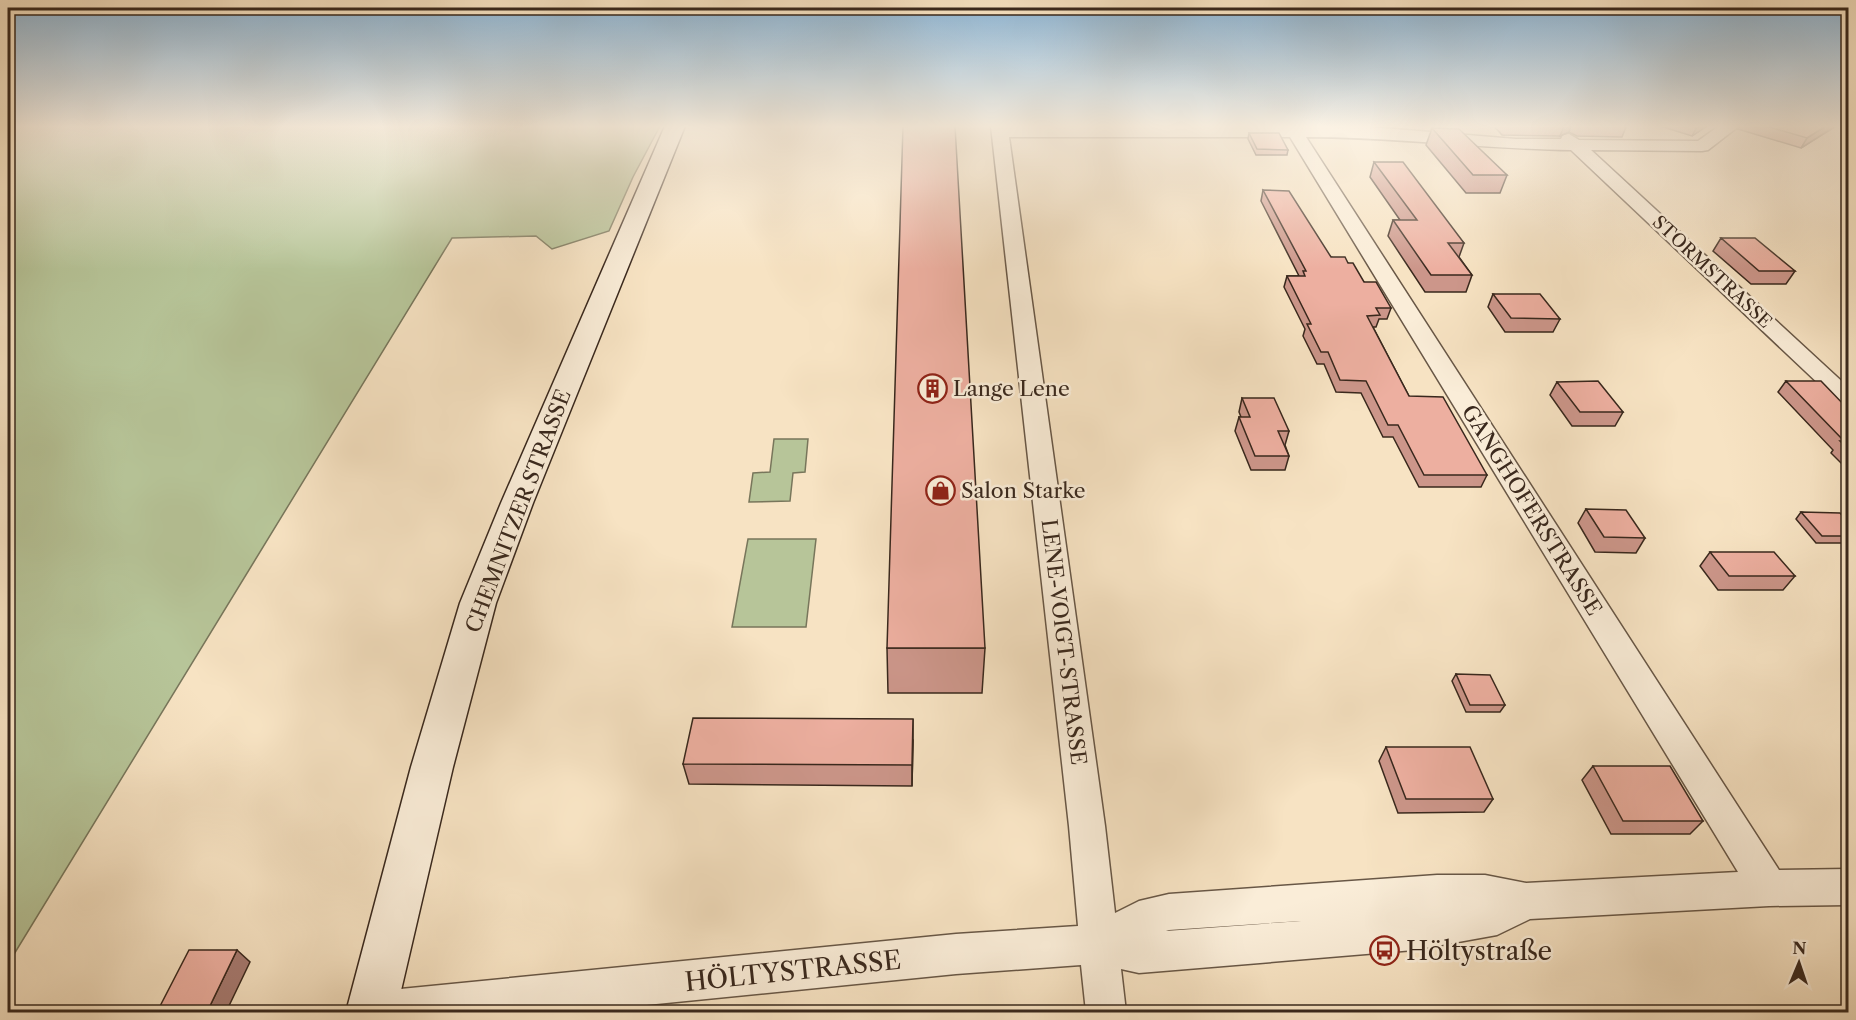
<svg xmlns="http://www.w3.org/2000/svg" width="1856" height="1020" font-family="'Libre Caslon Text',serif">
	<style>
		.green { fill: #b7c599; stroke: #78765b; stroke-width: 1.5 }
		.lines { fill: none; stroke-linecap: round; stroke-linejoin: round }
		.street-casing { stroke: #685746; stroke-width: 3 }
		.secondary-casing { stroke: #39281d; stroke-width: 3 }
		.street { fill: #faedd8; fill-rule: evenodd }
		.secondary { fill: #faedd8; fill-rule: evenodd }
		.wall { fill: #cc968a; stroke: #39281d; stroke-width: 1.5 }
		.shaded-wall { fill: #a67a70; stroke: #39281d; stroke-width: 1.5 }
		.building { fill: #edafa0; stroke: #39281d; stroke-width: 1.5 }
		.labels { text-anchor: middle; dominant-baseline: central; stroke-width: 5; stroke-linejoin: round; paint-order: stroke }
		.far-street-label { font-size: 18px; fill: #39281d; stroke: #faedd8 }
		.poi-label { font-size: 21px; fill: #39281d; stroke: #faedd8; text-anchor: start }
		.street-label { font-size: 21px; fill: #39281d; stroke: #faedd8 }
		.near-poi-label { font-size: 26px; fill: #39281d; stroke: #faedd8; text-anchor: start }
		.near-street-label { font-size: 26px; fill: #39281d; stroke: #faedd8 }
	</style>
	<rect width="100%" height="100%" fill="#f7e3c3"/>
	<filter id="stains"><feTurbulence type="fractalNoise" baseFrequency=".00333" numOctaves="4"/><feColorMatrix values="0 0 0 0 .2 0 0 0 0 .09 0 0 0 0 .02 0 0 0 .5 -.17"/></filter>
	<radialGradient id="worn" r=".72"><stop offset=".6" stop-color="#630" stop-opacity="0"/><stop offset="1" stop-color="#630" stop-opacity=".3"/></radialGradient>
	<path class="green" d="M 8,126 L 660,126 L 633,177 L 609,231 L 552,249 L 536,236 L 452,238 L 8,964 Z
		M 774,439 L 808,439 L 805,472 L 793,473 L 790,501 L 749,502 L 753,473 L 770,472 Z
		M 748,539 L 816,539 L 806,627 L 732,627 Z"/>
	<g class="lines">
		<defs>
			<path id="street" d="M 991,126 L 1370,127 L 1516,139 L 1561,139 L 1563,135 L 1569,134 L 1579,140 L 1698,141 L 1719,126 L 1739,126 L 1708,150 L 1702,151 L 1591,150 L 1848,387 L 1848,406 L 1840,404 L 1571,150 C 1482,149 1395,137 1306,137 L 1779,870 L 1848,869 L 1848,905 L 1769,906 L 1530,919 L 1497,935 L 1414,950 L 1139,973 L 1121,969 L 1126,1012 L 1086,1012 L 1081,965 L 956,974 L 576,1012 L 360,1012 L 366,998 L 380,991 L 956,934 L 1078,926 L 1069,826 ZM 1009,137 L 1290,137 L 1738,872 L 1526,883 L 1485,875 L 1437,875 L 1169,894 L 1139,901 L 1115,913 L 1105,826 ZM 1301,921 L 1166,931 L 1169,930 Z"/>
			<path id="secondary" d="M 665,126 L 685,126 L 533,503 L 496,603 L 453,767 L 396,1012 L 346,1012 L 411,767 L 460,603 L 501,503 Z"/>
		</defs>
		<use href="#street" class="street-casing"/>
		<use href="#secondary" class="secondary-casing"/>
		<use href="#street" class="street"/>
		<use href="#secondary" class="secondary"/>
	</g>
	<path class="wall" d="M 1494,126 L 1626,126 L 1626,127 L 1622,137 L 1577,136 L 1569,132 L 1560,136 L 1502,135 Z
		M 1660,126 L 1707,126 L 1692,136 Z
		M 1740,126 L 1836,126 L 1801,148 L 1738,129 Z
		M 1432,128 L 1507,175 L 1500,193 L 1466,193 L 1426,145 Z
		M 1249,133 L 1288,150 L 1287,155 L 1256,155 L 1248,139 Z
		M 1374,162 L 1464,243 L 1459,257 L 1472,275 L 1466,292 L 1425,292 L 1388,236 L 1393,220 L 1400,220 L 1370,177 Z
		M 1263,190 L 1331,257 L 1348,263 L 1364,282 L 1391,308 L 1387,319 L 1379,319 L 1376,327 L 1373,327 L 1409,396 L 1487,475 L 1481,487 L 1419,487 L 1393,437 L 1383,437 L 1361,393 L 1336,392 L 1324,364 L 1317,364 L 1303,336 L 1305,329 L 1284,287 L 1287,276 L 1299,276 L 1261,201 Z
		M 1721,238 L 1795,271 L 1786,284 L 1751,284 L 1713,251 Z
		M 1493,294 L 1560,319 L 1553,332 L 1505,332 L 1488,307 Z
		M 1786,381 L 1848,409 L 1848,470 L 1831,453 L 1833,450 L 1778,392 Z
		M 1557,382 L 1623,412 L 1615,426 L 1572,426 L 1550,395 Z
		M 1242,398 L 1289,431 L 1285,445 L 1289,456 L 1285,470 L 1251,470 L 1235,431 L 1239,417 L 1241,417 L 1239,412 Z
		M 1586,509 L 1645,538 L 1636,553 L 1595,552 L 1578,523 Z
		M 1801,512 L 1848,522 L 1848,543 L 1816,543 L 1796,519 Z
		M 1710,552 L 1795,576 L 1783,590 L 1718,590 L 1700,566 Z
		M 887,648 L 985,648 L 982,693 L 888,693 Z
		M 1456,674 L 1505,705 L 1500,712 L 1466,712 L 1452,681 Z
		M 913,740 L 912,786 L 689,784 L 683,764 Z
		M 1386,747 L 1493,799 L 1484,812 L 1398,813 L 1379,761 Z
		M 1593,766 L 1703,821 L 1690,834 L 1611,834 L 1582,780 Z"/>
	<path class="shaded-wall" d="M 1564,126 L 1571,126 L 1569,132 L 1560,136 Z
		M 1707,126 L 1692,136 L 1697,127 Z
		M 1826,126 L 1836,126 L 1801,148 L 1807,138 Z
		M 913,719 L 913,740 L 912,786 L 912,765 Z
		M 237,950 L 250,962 L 226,1012 L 207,1012 Z"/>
	<path class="building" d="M 903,126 L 955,126 L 985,648 L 887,648 Z
		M 1766,126 L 1826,126 L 1807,138 Z
		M 1432,128 L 1459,129 L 1507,175 L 1473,175 Z
		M 1249,133 L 1279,133 L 1288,150 L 1257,149 Z
		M 1374,162 L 1403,162 L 1464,243 L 1448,243 L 1472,275 L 1431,275 L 1393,220 L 1417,220 Z
		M 1263,190 L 1289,191 L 1331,257 L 1345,257 L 1348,263 L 1353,263 L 1364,282 L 1376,282 L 1391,308 L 1376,308 L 1380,315 L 1367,316 L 1409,396 L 1443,397 L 1487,475 L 1424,475 L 1398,425 L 1388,425 L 1366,381 L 1340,380 L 1328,352 L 1321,352 L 1307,324 L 1311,324 L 1287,276 L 1305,276 L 1303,271 L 1306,271 Z
		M 1721,238 L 1755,238 L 1795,271 L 1759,271 Z
		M 1493,294 L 1540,294 L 1560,319 L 1511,318 Z
		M 1598,381 L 1623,412 L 1580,412 L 1557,382 Z
		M 1786,381 L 1821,381 L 1848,409 L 1848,449 L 1840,441 L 1844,441 Z
		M 1242,398 L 1274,398 L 1289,431 L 1278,431 L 1289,456 L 1255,456 L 1239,417 L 1250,417 Z
		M 1586,509 L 1626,510 L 1645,538 L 1604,537 Z
		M 1801,512 L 1840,513 L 1848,522 L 1848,536 L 1822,536 Z
		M 1710,552 L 1774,552 L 1795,576 L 1729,576 Z
		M 1456,674 L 1490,675 L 1505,705 L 1470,705 Z
		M 693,718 L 913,719 L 912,765 L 683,764 Z
		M 1386,747 L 1470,747 L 1493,799 L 1406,799 Z
		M 1593,766 L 1670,766 L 1703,821 L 1623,821 Z
		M 189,950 L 237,950 L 207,1012 L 157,1012 Z"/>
	<linearGradient id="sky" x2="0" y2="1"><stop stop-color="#8db7d8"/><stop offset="0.47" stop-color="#fbf2e4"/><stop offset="1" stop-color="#fbf2e4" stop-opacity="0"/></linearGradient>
	<rect width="1856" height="269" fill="url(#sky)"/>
	<defs>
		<symbol id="building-ring" viewBox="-11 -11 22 22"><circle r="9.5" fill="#faedd8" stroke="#8f2418" stroke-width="1.5"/><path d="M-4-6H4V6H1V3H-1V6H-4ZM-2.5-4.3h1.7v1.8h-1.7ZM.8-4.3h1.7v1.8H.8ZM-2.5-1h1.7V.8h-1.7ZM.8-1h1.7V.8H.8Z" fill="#8f2418"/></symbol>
		<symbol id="shop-ring" viewBox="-11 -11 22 22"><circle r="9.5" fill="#faedd8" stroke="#8f2418" stroke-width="1.5"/><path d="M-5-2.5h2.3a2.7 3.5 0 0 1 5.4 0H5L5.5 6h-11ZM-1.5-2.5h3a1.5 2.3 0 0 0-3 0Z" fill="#8f2418"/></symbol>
		<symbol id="bus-ring" viewBox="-11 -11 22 22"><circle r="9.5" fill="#faedd8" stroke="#8f2418" stroke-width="1.5"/><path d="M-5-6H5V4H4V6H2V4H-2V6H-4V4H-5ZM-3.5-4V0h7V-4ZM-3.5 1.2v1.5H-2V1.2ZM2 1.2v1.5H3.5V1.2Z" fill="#8f2418"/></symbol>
	</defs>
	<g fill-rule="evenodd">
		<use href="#building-ring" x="916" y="372" width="33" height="33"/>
		<use href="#shop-ring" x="924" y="474" width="33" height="33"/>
		<use href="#bus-ring" x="1368" y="934" width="33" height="33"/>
	</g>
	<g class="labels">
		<g class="far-street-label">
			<text transform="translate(1712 272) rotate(43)">STORMSTRASSE</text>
		</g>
		<g class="poi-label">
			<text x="953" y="388">Lange Lene</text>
			<text x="961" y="490">Salon Starke</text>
		</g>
		<g class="street-label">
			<text transform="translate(1532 510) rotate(58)">GANGHOFERSTRASSE</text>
			<text transform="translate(518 511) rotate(-69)">CHEMNITZER STRASSE</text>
			<text transform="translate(1064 642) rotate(83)">LENE-VOIGT-STRASSE</text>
		</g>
		<g class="near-poi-label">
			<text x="1406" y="951">Höltystraße</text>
		</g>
		<g class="near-street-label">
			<text transform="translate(793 971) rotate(-6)">HÖLTYSTRASSE</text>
		</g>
	</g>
	<rect width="1856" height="1020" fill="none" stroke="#f7e3c3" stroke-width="30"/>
	<rect x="9" y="9" width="1838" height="1002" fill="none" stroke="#39281d" stroke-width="3"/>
	<rect x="15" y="15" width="1826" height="990" fill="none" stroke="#39281d" stroke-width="1.5"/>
	<g transform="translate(1799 963) rotate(2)" stroke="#faedd8" stroke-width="4.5" paint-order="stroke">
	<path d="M0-4.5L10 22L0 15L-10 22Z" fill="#39281d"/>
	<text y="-9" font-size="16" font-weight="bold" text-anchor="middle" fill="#39281d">N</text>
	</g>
	<rect width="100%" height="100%" filter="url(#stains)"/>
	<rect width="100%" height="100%" fill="url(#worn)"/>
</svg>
